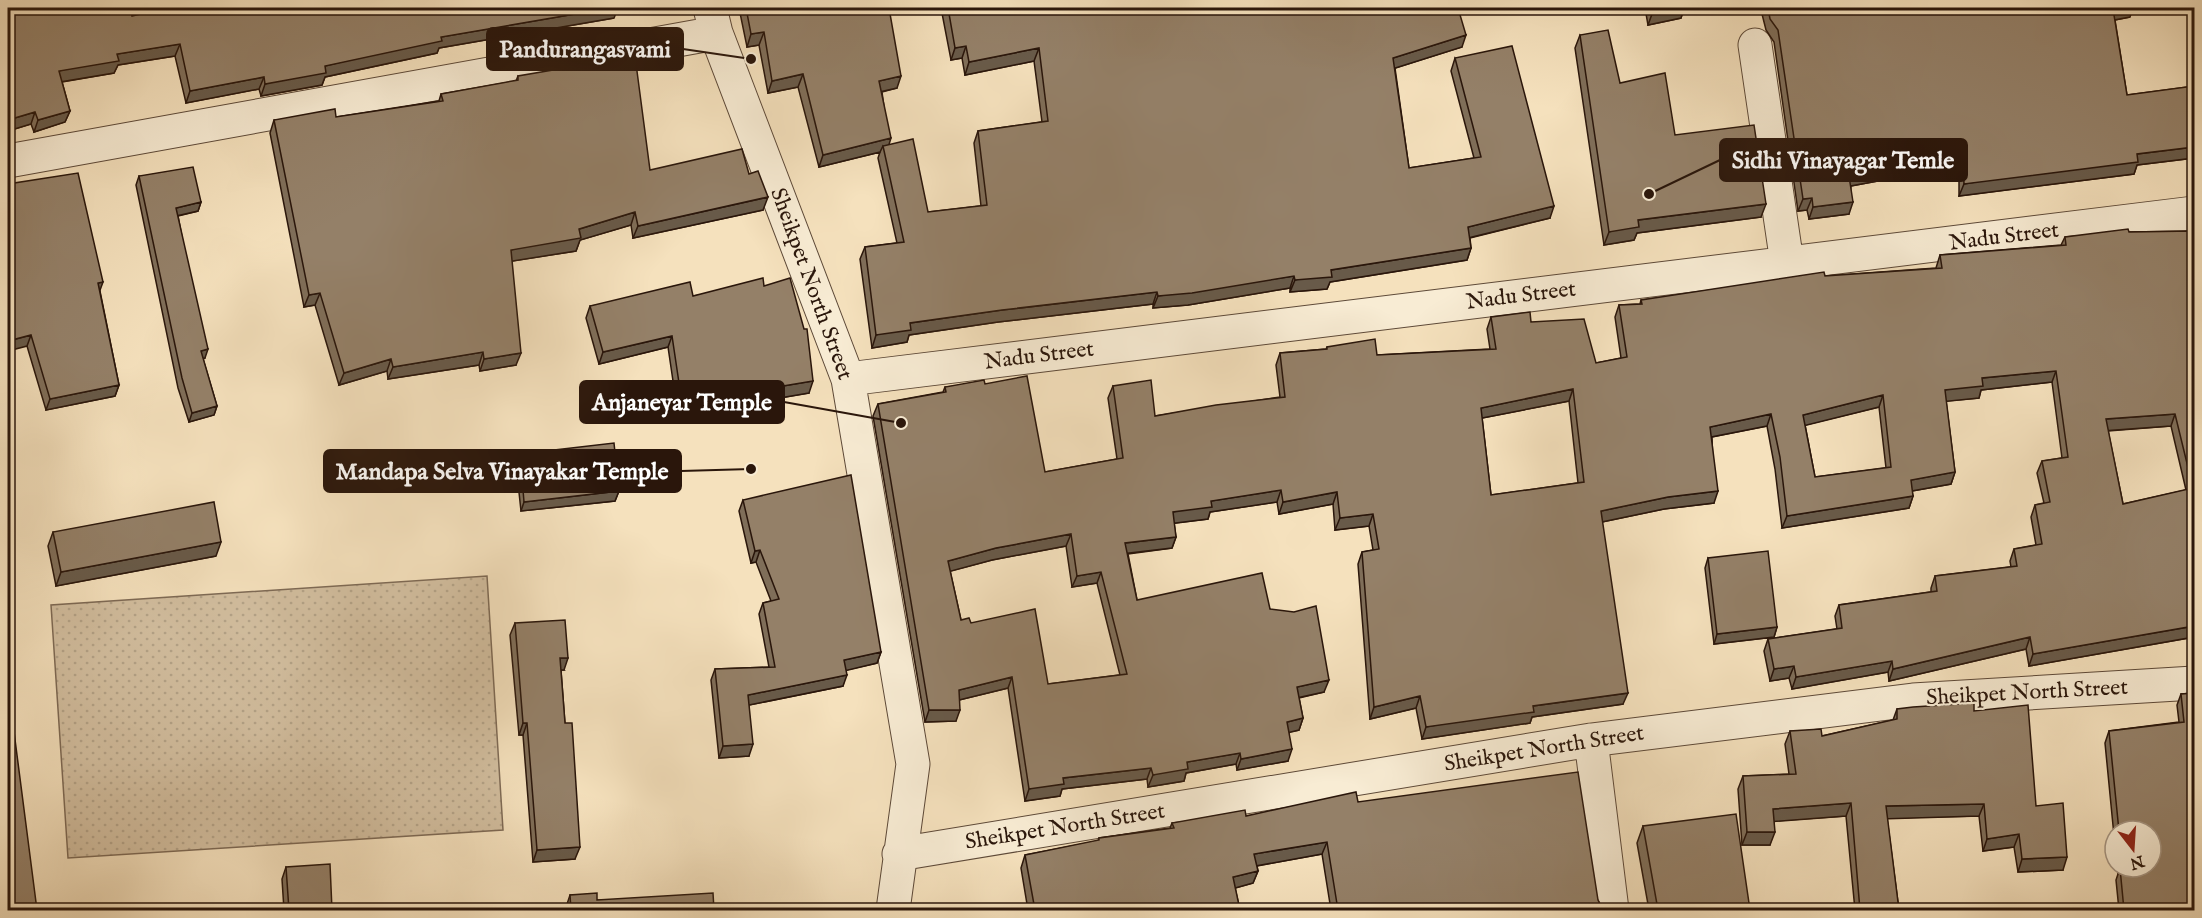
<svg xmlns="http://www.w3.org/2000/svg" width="2202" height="918" font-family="'IM FELL English',serif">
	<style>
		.grass { fill: url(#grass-dots); stroke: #7e6a55; stroke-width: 1.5 }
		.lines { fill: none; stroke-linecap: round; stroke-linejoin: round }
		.minor-casing { stroke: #5d4938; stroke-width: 35 }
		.minor { stroke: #f8ecd4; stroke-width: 33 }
		.wall { fill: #7f6e59; stroke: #2a160b; stroke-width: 1.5; fill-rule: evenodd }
		.shaded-wall { fill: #685a49; stroke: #2a160b; stroke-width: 1.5 }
		.building { fill: #948068; stroke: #2a160b; stroke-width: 1.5; fill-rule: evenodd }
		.labels { text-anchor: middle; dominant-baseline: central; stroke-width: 4.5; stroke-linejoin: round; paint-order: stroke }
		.street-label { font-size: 22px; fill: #2a160b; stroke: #f8ecd4 }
		.leader { fill: none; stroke: #2a160b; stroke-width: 2 }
		.callout-dot { fill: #2a160b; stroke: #f8ecd4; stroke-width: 2 }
		.callout { fill: #2a160b; stroke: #2a160b; stroke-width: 2 }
		.callout-label { font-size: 24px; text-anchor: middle; font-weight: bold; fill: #fff }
	</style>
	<defs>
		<pattern id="grass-dots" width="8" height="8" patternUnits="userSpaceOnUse" patternTransform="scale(1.5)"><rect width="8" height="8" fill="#d2be9f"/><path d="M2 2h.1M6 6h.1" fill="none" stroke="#b4a388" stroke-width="1.8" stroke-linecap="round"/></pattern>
	</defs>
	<rect width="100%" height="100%" fill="#f5e1bd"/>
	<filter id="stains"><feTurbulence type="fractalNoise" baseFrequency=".00333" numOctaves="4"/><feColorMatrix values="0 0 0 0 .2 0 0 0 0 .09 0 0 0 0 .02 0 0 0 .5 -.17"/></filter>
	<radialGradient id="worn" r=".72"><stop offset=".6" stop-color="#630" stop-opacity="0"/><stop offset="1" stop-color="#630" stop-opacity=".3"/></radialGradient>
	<path class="grass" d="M 487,576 L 503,830 L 68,858 L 51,605 Z"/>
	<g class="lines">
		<defs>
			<path id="minor" d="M 710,8 L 716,33 L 848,379 L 913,764 L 893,910
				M 1755,45 L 1787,263
				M 8,161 L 716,33
				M 848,379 L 2194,213
				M 1591,740 L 1612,910
				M 899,854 L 1591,740 L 1913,700 L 2194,683"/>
		</defs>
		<use href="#minor" class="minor-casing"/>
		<use href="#minor" class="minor"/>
	</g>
	<path class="wall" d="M 739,8 L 889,8 L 897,88 L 882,92 L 889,144 L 928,212 L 981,206 L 974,143 L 978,131 L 1042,122 L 1034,61 L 965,75 L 962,58 L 951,60 L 941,8 L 1458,8 L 1462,47 L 1395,68 L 1409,168 L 1474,158 L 1451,71 L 1455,58 L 1550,218 L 1470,238 L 1471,248 L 1467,260 L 1330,282 L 1327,289 L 1290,292 L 1290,288 L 1188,305 L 1153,308 L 1153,304 L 998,322 L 909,335 L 907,342 L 872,348 L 860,259 L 865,247 L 897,243 L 878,158 L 880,152 L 819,167 L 798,87 L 768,93 L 759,45 L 747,47 Z
		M 1645,8 L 1684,8 L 1681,18 L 1648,25 Z
		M 1765,8 L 2130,17 L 2115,20 L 2127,95 L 2194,86 L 2194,158 L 2137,165 L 2134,174 L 1959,196 L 1959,166 L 1851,186 L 1849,214 L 1809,219 L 1807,210 L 1798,211 L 1774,42 L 1766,30 L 1762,14 Z
		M 132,16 L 614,18 L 439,48 L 437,53 L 325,77 L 322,85 L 261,96 L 259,89 L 186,103 L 175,56 L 118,65 L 114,73 L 62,82 L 70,111 L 65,122 L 34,132 L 31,124 L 8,131 Z
		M 1580,35 L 1620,83 L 1761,217 L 1637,233 L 1634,240 L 1604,245 L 1575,48 Z
		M 518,76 L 650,170 L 749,174 L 763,210 L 633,238 L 631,225 L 580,240 L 576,251 L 512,261 L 516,365 L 480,371 L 479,365 L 388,379 L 387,371 L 339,385 L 315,305 L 304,307 L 270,133 L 274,120 L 336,117 L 439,101 L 441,94 L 516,81 Z
		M 139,176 L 201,202 L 198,211 L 178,216 L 205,358 L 203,359 L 217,406 L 214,415 L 189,422 L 178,388 L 136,185 Z
		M 8,184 L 100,291 L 119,385 L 115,396 L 46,410 L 27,346 Z
		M 2194,231 L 2194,637 L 2029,666 L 2026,649 L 1889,681 L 1888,672 L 1792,689 L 1789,678 L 1770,681 L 1764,651 L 1768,639 L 1837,629 L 1835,616 L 1839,605 L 1931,592 L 1931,588 L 1935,576 L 2011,567 L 2010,561 L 2014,549 L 2036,545 L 2031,517 L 2035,505 L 2044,503 L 2037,473 L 2042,461 L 2062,458 L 2052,382 L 1981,390 L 1979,398 L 1946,401 L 1955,472 L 1951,484 L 1912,491 L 1913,496 L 1909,508 L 1782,528 L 1775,469 L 1767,426 L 1712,437 L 1714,503 L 1664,509 L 1602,522 L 1623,704 L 1532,717 L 1530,723 L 1422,739 L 1416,708 L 1370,719 L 1358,564 L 1362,552 L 1373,550 L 1369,526 L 1335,530 L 1333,504 L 1279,514 L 1277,502 L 1210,512 L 1208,519 L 1174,523 L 1176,537 L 1172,548 L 1128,554 L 1137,600 L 1270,609 L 1324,692 L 1299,698 L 1303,718 L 1299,730 L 1289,732 L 1288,761 L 1237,770 L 1236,764 L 1186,773 L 1184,781 L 1148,787 L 1147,779 L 1062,789 L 1060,796 L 1025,801 L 1008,688 L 959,700 L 956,721 L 925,722 L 873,416 L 878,404 L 943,392 L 945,387 L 985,384 L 1045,472 L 1117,459 L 1108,398 L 1113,386 L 1155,416 L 1280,397 L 1276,365 L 1280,353 L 1326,349 L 1327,347 L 1377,355 L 1490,349 L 1487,329 L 1491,317 L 1531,322 L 1596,363 L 1621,358 L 1615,317 L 1619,305 L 1640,304 L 1641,300 L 1825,276 L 1936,268 L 1940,255 L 2061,245 L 2065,237 L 2129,232 ZM 1569,401 L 1578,483 L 1491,495 L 1482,418 ZM 1879,407 L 1886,468 L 1815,477 L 1805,425 ZM 2171,426 L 2186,490 L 2123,504 L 2108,431 ZM 1066,546 L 1072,587 L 1097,583 L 1120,675 L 1048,684 L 971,623 L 961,620 L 950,571 L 992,560 Z
		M 764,286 L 809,393 L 678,415 L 668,347 L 599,364 L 586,318 L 590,306 L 693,296 Z
		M 520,454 L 619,491 L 615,501 L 521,511 L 516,464 Z
		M 743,500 L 881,652 L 877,663 L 846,670 L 843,686 L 749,705 L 749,756 L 719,758 L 711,680 L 715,669 L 769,667 L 759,614 L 763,603 L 771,601 L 756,562 L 751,563 L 739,511 Z
		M 53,532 L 216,556 L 56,586 L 48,546 Z
		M 1708,558 L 1777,627 L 1774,637 L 1714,644 L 1705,568 Z
		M 515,623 L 564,670 L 561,670 L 575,859 L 533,862 L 523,735 L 519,735 L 510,635 Z
		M 2194,693 L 2194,910 L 2119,910 L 2116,880 L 2118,874 L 2117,867 L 2151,867 L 2151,831 L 2115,831 L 2115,846 L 2105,743 L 2109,731 L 2179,722 L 2177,705 L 2181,694 Z
		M 1897,709 L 1974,711 L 2036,806 L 2063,870 L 2018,872 L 2014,847 L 1983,851 L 1979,816 L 1887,818 L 1899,910 L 1855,910 L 1846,816 L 1774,821 L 1770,845 L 1742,845 L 1738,789 L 1743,776 L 1789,774 L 1785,744 L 1790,731 L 1822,736 L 1893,720 Z
		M 1358,802 L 1598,900 L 1603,910 L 1331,910 L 1322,854 L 1257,866 L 1258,871 L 1253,883 L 1235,888 L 1240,910 L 1028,910 L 1021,868 L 1025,855 L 1098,841 L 1099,838 L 1170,828 L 1172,823 L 1246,816 Z
		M 1643,826 L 1750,910 L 1649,910 L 1637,843 Z
		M 286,867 L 332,910 L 284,910 L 282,879 Z
		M 570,895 L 597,900 L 714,910 L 566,910 L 566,907 Z"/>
	<path class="shaded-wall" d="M 610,8 L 618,8 L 614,18 L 439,48 L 437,53 L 325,77 L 322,85 L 261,96 L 265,84 L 325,66 L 441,37 Z
		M 1678,8 L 1684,8 L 1681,18 L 1648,25 L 1652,14 Z
		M 2122,8 L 2133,8 L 2130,17 L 2109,21 L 2113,9 Z
		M 764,32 L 759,45 L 747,47 L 751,34 Z
		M 1466,35 L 1462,47 L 1389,70 L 1393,58 Z
		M 180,44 L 175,56 L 118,65 L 114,73 L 54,83 L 59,71 L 117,54 Z
		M 966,46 L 962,58 L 951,60 L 955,48 Z
		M 1039,48 L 1034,61 L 965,75 L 969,62 Z
		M 803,74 L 798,87 L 768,93 L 772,81 Z
		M 901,76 L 897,88 L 875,93 L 879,81 Z
		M 264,77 L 259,89 L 186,103 L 190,91 Z
		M 70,111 L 65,122 L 34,132 L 38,120 Z
		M 35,112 L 31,124 L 8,131 L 8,120 Z
		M 891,138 L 887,151 L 883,146 L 880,152 L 819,167 L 823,155 Z
		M 2194,147 L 2194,158 L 2137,165 L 2134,174 L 1959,196 L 1964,184 L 2137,154 Z
		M 1963,154 L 1959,166 L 1845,187 L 1849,176 Z
		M 768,197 L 763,210 L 633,238 L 638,226 Z
		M 1812,198 L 1807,210 L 1798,211 L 1803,199 Z
		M 201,202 L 198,211 L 172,217 L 176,208 Z
		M 1853,202 L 1849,214 L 1809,219 L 1813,207 Z
		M 1766,204 L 1761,217 L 1637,233 L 1634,240 L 1604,245 L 1609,232 L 1638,220 Z
		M 1554,206 L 1550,218 L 1464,239 L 1468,227 Z
		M 635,212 L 631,225 L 580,240 L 576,251 L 506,262 L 511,250 Z
		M 1471,248 L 1467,260 L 1330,282 L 1327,289 L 1290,292 L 1295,280 L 1331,270 Z
		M 1294,276 L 1290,288 L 1188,305 L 1153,308 L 1158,296 Z
		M 103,282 L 99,293 L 98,283 Z
		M 1157,292 L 1153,304 L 998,322 L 909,335 L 907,342 L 872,348 L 876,335 L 910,323 L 1002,310 Z
		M 320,293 L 315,305 L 304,307 L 309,295 Z
		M 31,335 L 27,346 L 8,351 L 8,341 Z
		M 672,336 L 668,347 L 599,364 L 603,352 Z
		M 208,349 L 205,358 L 198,360 L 201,351 Z
		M 483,352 L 479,365 L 388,379 L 393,367 Z
		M 521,353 L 516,365 L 480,371 L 484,359 Z
		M 391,359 L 387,371 L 339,385 L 344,373 Z
		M 2056,371 L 2052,382 L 1981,390 L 1979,398 L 1940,402 L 1945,390 L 1982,378 Z
		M 813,381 L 809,393 L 678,415 L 682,403 Z
		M 119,385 L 115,396 L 46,410 L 50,399 Z
		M 1573,389 L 1569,401 L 1477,419 L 1481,408 Z
		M 1883,395 L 1879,407 L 1799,427 L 1803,415 Z
		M 217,406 L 214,415 L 189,422 L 192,413 Z
		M 1771,414 L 1767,426 L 1706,438 L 1710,427 Z
		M 2175,414 L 2171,426 L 2102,431 L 2106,419 Z
		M 1955,472 L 1951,484 L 1906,492 L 1911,480 Z
		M 1281,490 L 1277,502 L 1210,512 L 1208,519 L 1168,524 L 1173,512 L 1211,501 Z
		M 619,491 L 615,501 L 521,511 L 524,502 Z
		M 1718,491 L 1714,503 L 1664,509 L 1597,523 L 1601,511 L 1668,497 Z
		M 1337,492 L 1333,504 L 1279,514 L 1283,502 Z
		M 1913,496 L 1909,508 L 1782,528 L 1787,516 Z
		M 1373,514 L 1369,526 L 1335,530 L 1340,518 Z
		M 1071,534 L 1066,546 L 992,560 L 944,573 L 948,561 L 996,548 Z
		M 1176,537 L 1172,548 L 1121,554 L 1125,543 Z
		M 221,542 L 216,556 L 56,586 L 61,572 Z
		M 760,550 L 756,562 L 751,563 L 755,551 Z
		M 1101,572 L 1097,583 L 1072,587 L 1077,576 Z
		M 2194,626 L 2194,637 L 2029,666 L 2033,654 Z
		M 1777,627 L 1774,637 L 1714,644 L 1717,634 Z
		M 2030,637 L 2026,649 L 1889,681 L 1893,669 Z
		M 881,652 L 877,663 L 840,672 L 844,660 Z
		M 560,658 L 568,658 L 564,670 L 556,670 Z
		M 1892,661 L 1888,672 L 1792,689 L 1796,677 Z
		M 1794,666 L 1789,678 L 1770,681 L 1774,669 Z
		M 847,675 L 843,686 L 744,706 L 748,695 Z
		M 1012,677 L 1008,688 L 955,701 L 959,690 Z
		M 1329,680 L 1324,692 L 1292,699 L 1297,687 Z
		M 1628,693 L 1623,704 L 1532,717 L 1530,723 L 1422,739 L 1426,727 L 1533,706 Z
		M 1420,696 L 1416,708 L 1370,719 L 1374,707 Z
		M 929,710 L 960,710 L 956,721 L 925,722 Z
		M 1303,718 L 1299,730 L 1283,734 L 1287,722 Z
		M 523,723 L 527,723 L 523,735 L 519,735 Z
		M 753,744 L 749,756 L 719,758 L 723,746 Z
		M 1292,749 L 1288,761 L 1237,770 L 1241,759 Z
		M 1240,753 L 1236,764 L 1186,773 L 1184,781 L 1148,787 L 1153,775 L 1187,762 Z
		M 1151,768 L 1147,779 L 1062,789 L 1060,796 L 1025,801 L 1029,789 L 1063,778 Z
		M 1851,803 L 1846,816 L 1768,822 L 1773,809 Z
		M 1984,804 L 1979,816 L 1881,819 L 1886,806 Z
		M 1747,832 L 1775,832 L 1770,845 L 1742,845 Z
		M 2019,834 L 2014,847 L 1983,851 L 1987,839 Z
		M 1327,842 L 1322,854 L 1250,867 L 1254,854 Z
		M 580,847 L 575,859 L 533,862 L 537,850 Z
		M 2067,857 L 2063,870 L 2018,872 L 2022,859 Z
		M 1258,871 L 1253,883 L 1228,890 L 1233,877 Z"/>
	<path class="building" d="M 8,8 L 130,8 L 132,16 L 165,8 L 610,8 L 441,37 L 442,41 L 325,66 L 326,73 L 265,84 L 264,77 L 190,91 L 180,44 L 117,54 L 119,61 L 59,71 L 70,111 L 38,120 L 35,112 L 8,120 Z
		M 746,8 L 889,8 L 901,76 L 879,81 L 891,138 L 823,155 L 803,74 L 772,81 L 764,32 L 751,34 Z
		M 948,8 L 1458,8 L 1466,35 L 1393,58 L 1409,168 L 1481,157 L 1455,58 L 1512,46 L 1554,206 L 1468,227 L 1471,248 L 1331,270 L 1332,277 L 1295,280 L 1294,276 L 1192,293 L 1158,296 L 1157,292 L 1002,310 L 910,323 L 911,330 L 876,335 L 865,247 L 904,242 L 883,146 L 913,139 L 928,212 L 987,205 L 978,131 L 1048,121 L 1039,48 L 969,62 L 966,46 L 955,48 Z
		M 1651,8 L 1678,8 L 1652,14 Z
		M 1768,8 L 2122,8 L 2113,9 L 2127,95 L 2194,86 L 2194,147 L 2137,154 L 2138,162 L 1964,184 L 1963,154 L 1849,176 L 1853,202 L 1813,207 L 1812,198 L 1803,199 L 1778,30 L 1770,19 Z
		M 1608,30 L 1620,83 L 1665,73 L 1675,135 L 1754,125 L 1766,204 L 1638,220 L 1639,227 L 1609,232 L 1580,35 Z
		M 635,56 L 650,170 L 742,149 L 749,174 L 758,171 L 768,197 L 638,226 L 635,212 L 579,229 L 581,238 L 511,250 L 521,353 L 484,359 L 483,352 L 393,367 L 391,359 L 344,373 L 320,293 L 309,295 L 274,120 L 335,109 L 336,117 L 443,101 L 441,94 L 518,80 L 518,76 Z
		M 193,167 L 201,202 L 176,208 L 208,349 L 201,351 L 217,406 L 192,413 L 182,378 L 139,176 Z
		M 78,173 L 103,282 L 98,283 L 119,385 L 50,399 L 31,335 L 8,341 L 8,184 Z
		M 2128,229 L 2129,232 L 2194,231 L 2194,626 L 2033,654 L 2030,637 L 1893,669 L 1892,661 L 1796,677 L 1794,666 L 1774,669 L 1768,639 L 1842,628 L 1839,605 L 1937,591 L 1935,576 L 2017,566 L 2014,549 L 2042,544 L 2035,505 L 2050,502 L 2042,461 L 2068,457 L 2056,371 L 1982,378 L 1983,386 L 1945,390 L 1955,472 L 1911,480 L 1913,496 L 1787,516 L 1780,457 L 1771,414 L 1710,427 L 1718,491 L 1668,497 L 1601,511 L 1628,693 L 1533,706 L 1534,712 L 1426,727 L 1420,696 L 1374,707 L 1362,552 L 1379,549 L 1373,514 L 1340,518 L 1337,492 L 1283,502 L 1281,490 L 1211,501 L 1212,507 L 1173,512 L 1176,537 L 1125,543 L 1137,600 L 1262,573 L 1270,609 L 1294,612 L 1316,606 L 1329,680 L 1297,687 L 1303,718 L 1287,722 L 1292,749 L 1241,759 L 1240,753 L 1187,762 L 1188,769 L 1153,775 L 1151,768 L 1063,778 L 1064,784 L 1029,789 L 1012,677 L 959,690 L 960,710 L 929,710 L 878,404 L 946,392 L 945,387 L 984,380 L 985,384 L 1027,376 L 1045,472 L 1123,458 L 1113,386 L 1151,380 L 1155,416 L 1216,405 L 1285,397 L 1280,353 L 1327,349 L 1327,347 L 1375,339 L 1377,355 L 1496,349 L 1491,317 L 1530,312 L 1531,322 L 1584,319 L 1596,363 L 1627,357 L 1619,305 L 1642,304 L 1641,300 L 1824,272 L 1825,276 L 1942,268 L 1940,255 L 2066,245 L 2065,237 ZM 1573,389 L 1584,482 L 1491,495 L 1481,408 ZM 1883,395 L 1891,467 L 1815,477 L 1803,415 ZM 2175,414 L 2193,488 L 2123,504 L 2106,419 ZM 1071,534 L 1077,576 L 1101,572 L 1127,674 L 1048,684 L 1035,609 L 971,623 L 969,618 L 961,620 L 948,561 L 996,548 Z
		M 763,278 L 764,286 L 790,278 L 804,329 L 807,329 L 813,381 L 682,403 L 672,336 L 603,352 L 590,306 L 690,282 L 693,296 Z
		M 614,443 L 619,491 L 524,502 L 520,454 Z
		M 851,475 L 881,652 L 844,660 L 847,675 L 748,695 L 753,744 L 723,746 L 715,669 L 775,667 L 763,603 L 779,599 L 760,550 L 755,551 L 743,500 Z
		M 214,502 L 221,542 L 61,572 L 53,532 Z
		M 1768,551 L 1777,627 L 1717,634 L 1708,558 Z
		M 565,620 L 568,658 L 560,658 L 565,723 L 572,723 L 580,847 L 537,850 L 527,723 L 523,723 L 515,623 Z
		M 2194,693 L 2194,910 L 2124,910 L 2120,868 L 2123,868 L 2123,867 L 2151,867 L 2151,831 L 2119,831 L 2109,731 L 2184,722 L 2181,694 Z
		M 1974,703 L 1974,711 L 2028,705 L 2036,806 L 2063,803 L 2067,857 L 2022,859 L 2019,834 L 1987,839 L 1984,804 L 1886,806 L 1899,910 L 1860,910 L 1851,803 L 1773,809 L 1775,832 L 1747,832 L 1743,776 L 1796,774 L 1790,731 L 1821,729 L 1822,736 L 1897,719 L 1897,709 L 1913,707 Z
		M 8,724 L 13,724 L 37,910 L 8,910 Z
		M 1578,772 L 1598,900 L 1603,910 L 1338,910 L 1327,842 L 1254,854 L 1258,871 L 1233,877 L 1240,910 L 1035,910 L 1025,855 L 1099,840 L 1099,838 L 1174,828 L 1172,823 L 1245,810 L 1246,816 L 1356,792 L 1358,802 Z
		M 1736,814 L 1750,910 L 1658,910 L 1643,826 Z
		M 330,864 L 332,910 L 289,910 L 286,867 Z
		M 597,893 L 597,900 L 713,893 L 714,910 L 571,910 L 570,895 Z"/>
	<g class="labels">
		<g class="street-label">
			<text transform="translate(2004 237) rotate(-7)">Nadu Street</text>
			<text transform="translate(811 284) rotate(70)">Sheikpet North Street</text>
			<text transform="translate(1521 296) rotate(-7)">Nadu Street</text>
			<text transform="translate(1039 356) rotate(-7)">Nadu Street</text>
			<text transform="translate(2027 693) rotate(-3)">Sheikpet North Street</text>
			<text transform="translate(1544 749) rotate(-9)">Sheikpet North Street</text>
			<text transform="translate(1065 827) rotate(-9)">Sheikpet North Street</text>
		</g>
	</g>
	<path class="leader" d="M751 59L683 49M1649 194L1720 160M901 423L784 402M751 469L681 471"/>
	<g class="callout-dot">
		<circle cx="751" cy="59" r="6"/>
		<circle cx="1649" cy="194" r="6"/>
		<circle cx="901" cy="423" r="6"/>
		<circle cx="751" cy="469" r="6"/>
	</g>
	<g class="callout">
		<rect x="487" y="28" width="196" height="42" rx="6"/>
		<rect x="1720" y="139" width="247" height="42" rx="6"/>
		<rect x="580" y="381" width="204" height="42" rx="6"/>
		<rect x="324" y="450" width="357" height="42" rx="6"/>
	</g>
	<g class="callout-label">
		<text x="585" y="57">Pandurangasvami</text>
		<text x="1843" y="168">Sidhi Vinayagar Temle</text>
		<text x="682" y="410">Anjaneyar Temple</text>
		<text x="502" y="479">Mandapa Selva Vinayakar Temple</text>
	</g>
	<rect width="2202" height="918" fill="none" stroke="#f5e1bd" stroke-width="30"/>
	<rect x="9" y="9" width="2184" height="900" fill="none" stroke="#2a160b" stroke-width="3"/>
	<rect x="15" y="15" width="2172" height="888" fill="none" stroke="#2a160b" stroke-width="1.5"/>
	<g transform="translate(2133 849) rotate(163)"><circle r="28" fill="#f8ecd4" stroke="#a69684" stroke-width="1.5"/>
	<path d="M0-4.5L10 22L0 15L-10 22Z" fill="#8f2418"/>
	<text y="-9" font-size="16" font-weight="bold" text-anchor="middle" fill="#2a160b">N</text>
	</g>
	<rect width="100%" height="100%" filter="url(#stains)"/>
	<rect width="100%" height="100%" fill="url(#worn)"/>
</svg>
